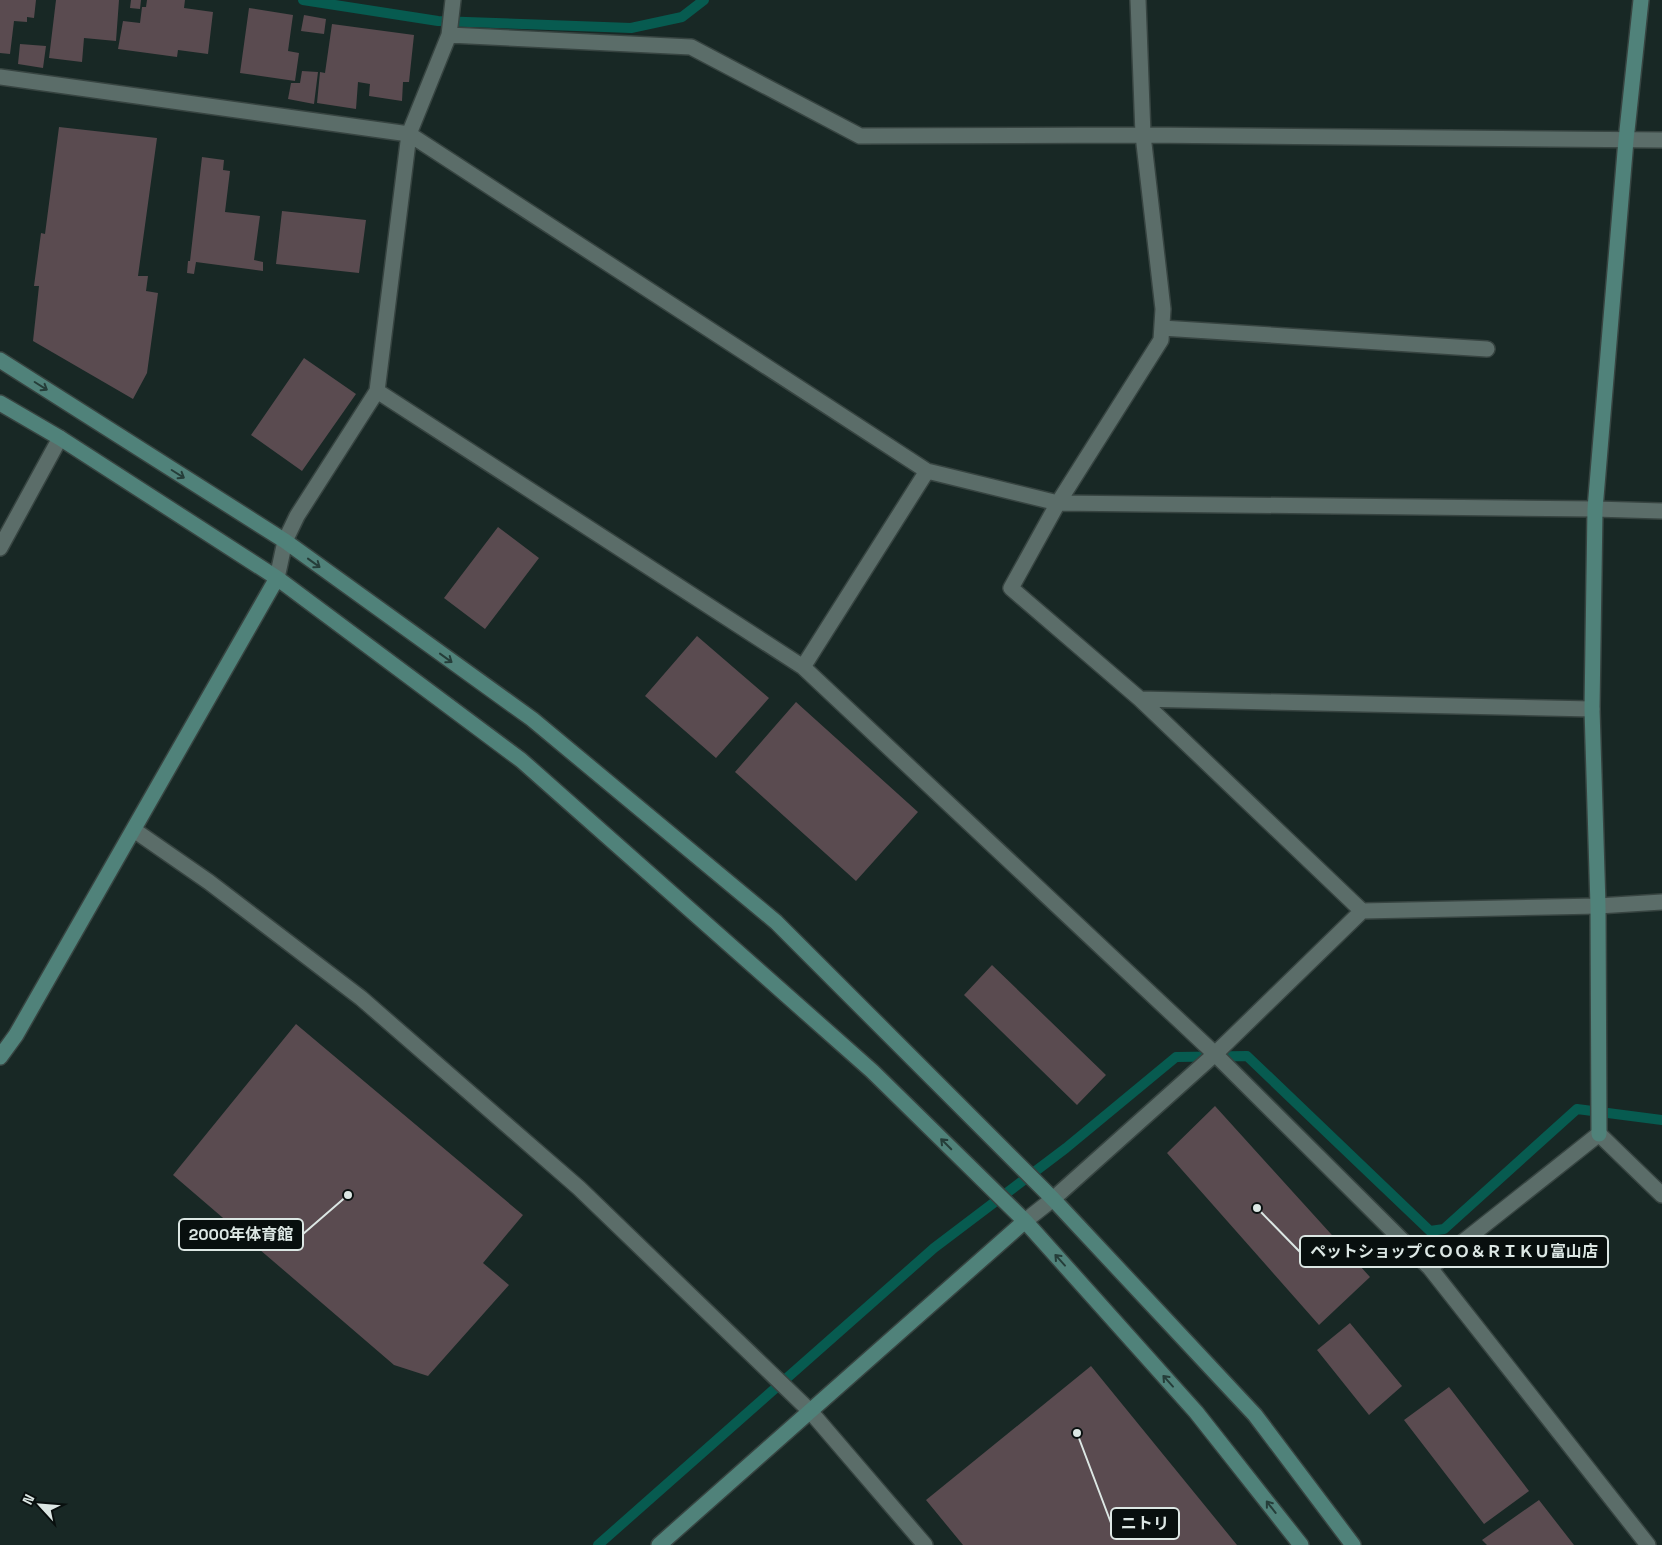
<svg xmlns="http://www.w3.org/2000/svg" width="1662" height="1545" font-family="'Space Grotesk','Noto Sans JP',sans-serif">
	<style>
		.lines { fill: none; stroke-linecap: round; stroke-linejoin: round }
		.stream { stroke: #075b50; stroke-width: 10 }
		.building { fill: #5a4b50 }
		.street-casing { stroke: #374441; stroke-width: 18 }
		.secondary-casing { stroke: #374441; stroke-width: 18 }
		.street { stroke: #5b6d69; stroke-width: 15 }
		.secondary { stroke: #50827a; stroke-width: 15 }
		.oneway { stroke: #253d39 }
		.leader { fill: none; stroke: #dce7e4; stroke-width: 2 }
		.callout-dot { fill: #dce7e4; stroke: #080f0e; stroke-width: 2 }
		.callout { fill: #080f0e; stroke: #dce7e4; stroke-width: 2 }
		.callout-label { font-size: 16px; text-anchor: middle; font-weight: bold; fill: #dce7e4 }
	</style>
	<rect width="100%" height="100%" fill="#182825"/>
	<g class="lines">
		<path class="stream" d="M 303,0 L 438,21 L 631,28 L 682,17 L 704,0
			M 598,1545 L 934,1248 L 1066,1148 L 1176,1057 L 1247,1056 L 1430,1231 L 1444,1229 L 1577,1109 L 1662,1120"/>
	</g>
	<path class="building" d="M 0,0 L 36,0 L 34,18 L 27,17 L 27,22 L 14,21 L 10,54 L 0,53 Z
		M 56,0 L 119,0 L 116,41 L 84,38 L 82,62 L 49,58 Z
		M 131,0 L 141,0 L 140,9 L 130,8 Z
		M 147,0 L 185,0 L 184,8 L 213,12 L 208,54 L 178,50 L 177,57 L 118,49 L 123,21 L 140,23 L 142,7 L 146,7 Z
		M 249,8 L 293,15 L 288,51 L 299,53 L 295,81 L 240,73 Z
		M 304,15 L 326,19 L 324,34 L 301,31 Z
		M 332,24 L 414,35 L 409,82 L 403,82 L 402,101 L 369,96 L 370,84 L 358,82 L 356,109 L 317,103 L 320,72 L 325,73 Z
		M 20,44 L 46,46 L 43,68 L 18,64 Z
		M 302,71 L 318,72 L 314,104 L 288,99 L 291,83 L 300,83 Z
		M 59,127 L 157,138 L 138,276 L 148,276 L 146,291 L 158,293 L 147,373 L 133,399 L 33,341 L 39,286 L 34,286 L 41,233 L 45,234 Z
		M 202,157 L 224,160 L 223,170 L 230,171 L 225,212 L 260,216 L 254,260 L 263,262 L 263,271 L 196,262 L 194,274 L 187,273 L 188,261 L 190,261 Z
		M 282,211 L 366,220 L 359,273 L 276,264 Z
		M 304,358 L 356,394 L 302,471 L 251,435 Z
		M 498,527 L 539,558 L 485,629 L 444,598 Z
		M 697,636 L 769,698 L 716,758 L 645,696 Z
		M 796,702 L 918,812 L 856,881 L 735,772 Z
		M 992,965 L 1106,1075 L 1077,1105 L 964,995 Z
		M 296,1024 L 523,1215 L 483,1263 L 509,1285 L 428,1376 L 394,1365 L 173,1175 Z
		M 1215,1106 L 1370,1277 L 1319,1325 L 1167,1153 Z
		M 1350,1323 L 1402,1386 L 1369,1415 L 1317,1350 Z
		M 1091,1366 L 1237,1545 L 963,1545 L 926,1500 Z
		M 1449,1387 L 1529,1491 L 1484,1524 L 1404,1420 Z
		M 1539,1500 L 1574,1545 L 1487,1545 L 1482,1540 Z"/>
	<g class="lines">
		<defs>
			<path id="street" d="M 1138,0 L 1143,135 L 1163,309 L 1161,340 L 1058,503 L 1011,588 L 1140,699 L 1362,911
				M 449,35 L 691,47 L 860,136 L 1143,135 L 1662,140
				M 0,77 L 409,134 L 927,471 L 1058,503 L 1595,509 L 1662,511
				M 1162,328 L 1487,349
				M 377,391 L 803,667 L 1215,1054 L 1430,1268 L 1648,1545
				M 0,548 L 60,438
				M 277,578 L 285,541 L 297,516 L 377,391 L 409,134 L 449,35 L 453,0
				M 803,667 L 927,471
				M 1140,699 L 1592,709
				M 134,830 L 209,882 L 361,998 L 579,1188 L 810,1411 L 925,1545
				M 1025,1221 L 1053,1199 L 1215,1054 L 1362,911 L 1598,906 L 1662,902
				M 1430,1268 L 1599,1134 L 1662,1195"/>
			<path id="secondary" d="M 0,360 L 285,541 L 532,719 L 776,922 L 1053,1199 L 1255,1415 L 1353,1545
				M 0,403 L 60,438 L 277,578 L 521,760 L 872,1071 L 1025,1221 L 1196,1412 L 1301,1545
				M 0,1057 L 16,1035 L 277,578
				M 1599,1134 L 1598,906 L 1592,709 L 1595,509 L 1626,140 L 1641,0
				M 659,1545 L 1025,1221"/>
		</defs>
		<use href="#street" class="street-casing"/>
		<use href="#secondary" class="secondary-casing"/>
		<use href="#street" class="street"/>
		<use href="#secondary" class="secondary"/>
	</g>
	<defs><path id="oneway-shaft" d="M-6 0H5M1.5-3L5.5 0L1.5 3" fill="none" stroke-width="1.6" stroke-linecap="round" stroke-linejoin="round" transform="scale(1.25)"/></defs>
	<g class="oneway">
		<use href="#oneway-shaft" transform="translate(41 386) rotate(32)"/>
		<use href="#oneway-shaft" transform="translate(178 474) rotate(32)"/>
		<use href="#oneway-shaft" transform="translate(314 563) rotate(36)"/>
		<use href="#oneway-shaft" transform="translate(446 658) rotate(36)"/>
		<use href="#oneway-shaft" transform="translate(946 1144) rotate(-135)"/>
		<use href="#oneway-shaft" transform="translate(1060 1260) rotate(-132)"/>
		<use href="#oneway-shaft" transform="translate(1168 1381) rotate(-132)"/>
		<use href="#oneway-shaft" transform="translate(1271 1507) rotate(-128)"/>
	</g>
	<path class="leader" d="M348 1195L303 1234M1257 1208L1300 1252M1077 1433L1111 1523"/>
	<g class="callout-dot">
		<circle cx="348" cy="1195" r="5"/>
		<circle cx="1257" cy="1208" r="5"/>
		<circle cx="1077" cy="1433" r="5"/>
	</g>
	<g class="callout">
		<rect x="179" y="1219" width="124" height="31" rx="5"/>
		<rect x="1300" y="1236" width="308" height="31" rx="5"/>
		<rect x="1111" y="1508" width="68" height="31" rx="5"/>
	</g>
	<g class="callout-label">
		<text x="241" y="1240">2000年体育館</text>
		<text x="1454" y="1257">ペットショップＣＯＯ＆ＲＩＫＵ富山店</text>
		<text x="1145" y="1529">ニトリ</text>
	</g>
	<g transform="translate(40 1505) rotate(296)" stroke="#080f0e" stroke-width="4" paint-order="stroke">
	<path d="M0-4L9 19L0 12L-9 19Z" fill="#dce7e4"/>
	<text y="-8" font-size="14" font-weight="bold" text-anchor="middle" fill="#dce7e4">N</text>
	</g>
</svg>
